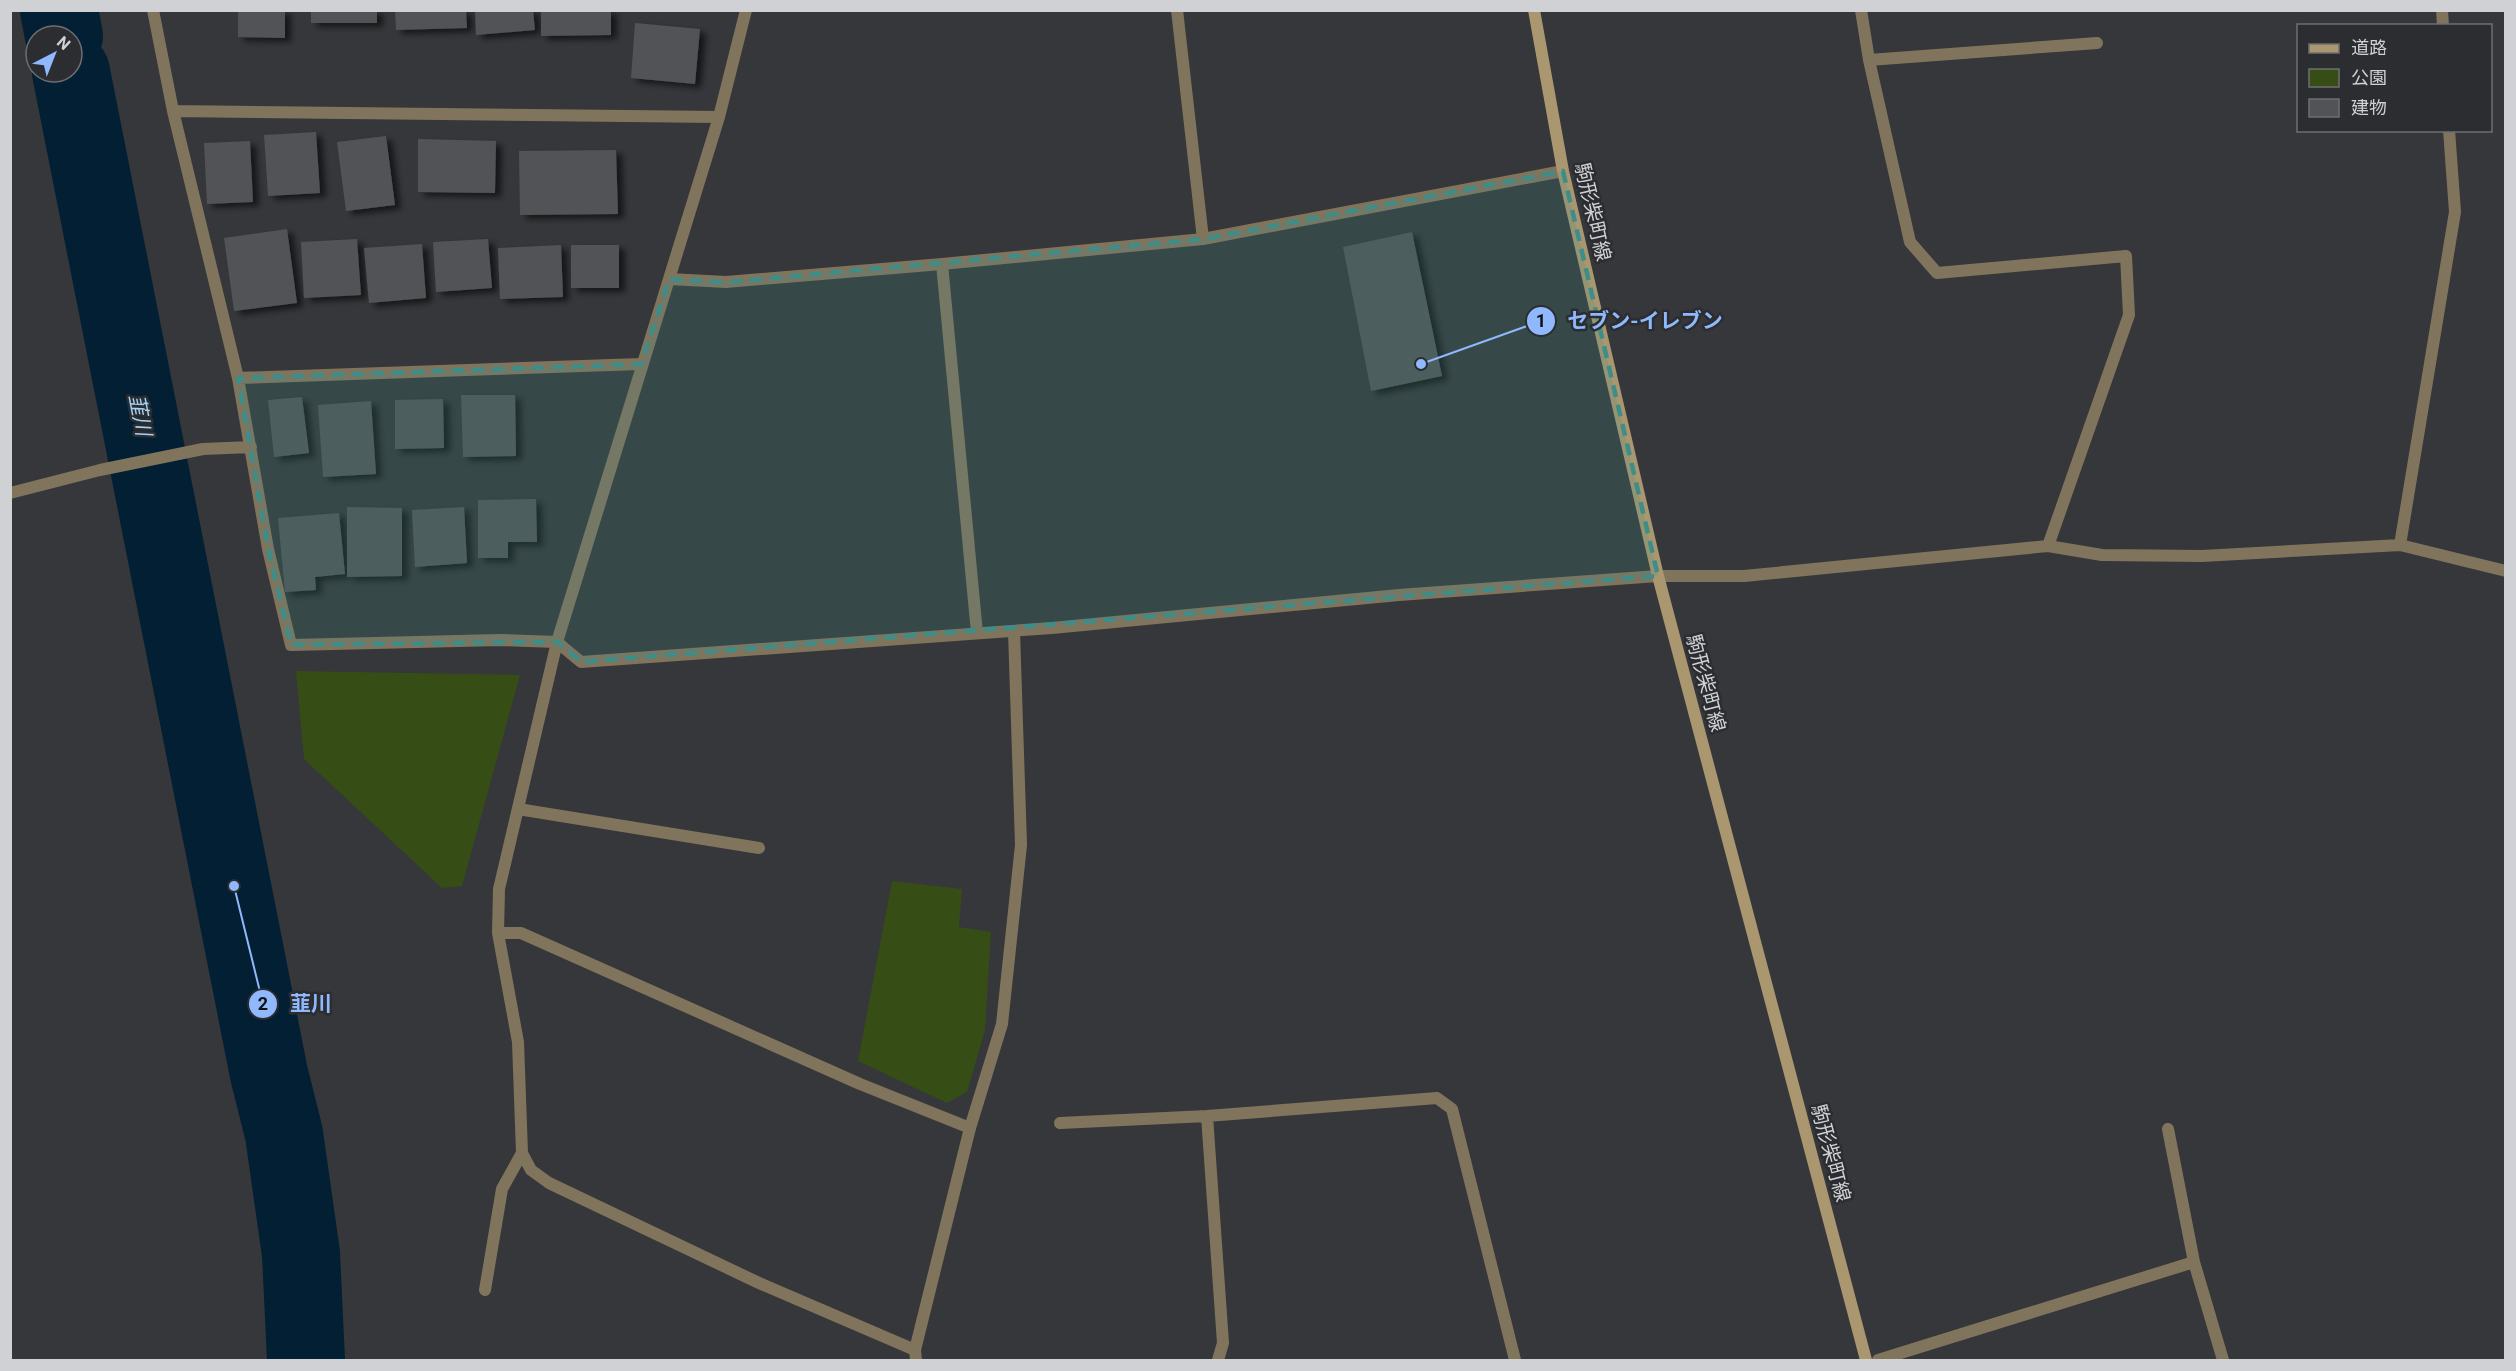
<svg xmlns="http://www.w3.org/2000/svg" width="2516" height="1371" font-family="Roboto,'Noto Sans JP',sans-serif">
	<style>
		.green { fill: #364e15 }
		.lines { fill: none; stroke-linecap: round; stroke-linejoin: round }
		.river { stroke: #021f33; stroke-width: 78 }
		.building { fill: #515357; filter: url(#shadow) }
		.service { stroke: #81745c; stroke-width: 12 }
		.minor { stroke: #81745c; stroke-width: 12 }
		.tertiary { stroke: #81745c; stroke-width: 12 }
		.secondary { stroke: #ab976f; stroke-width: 12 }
		.marked { fill: #3f8d88; fill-opacity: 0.2; stroke: #3f8d88; stroke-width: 4.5; stroke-dasharray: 12 8; stroke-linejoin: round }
		.labels { text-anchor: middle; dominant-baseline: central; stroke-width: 5; stroke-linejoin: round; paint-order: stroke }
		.street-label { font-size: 20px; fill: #d0d1d4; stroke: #2b2d30 }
		.water-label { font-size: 21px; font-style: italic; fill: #a5d2f8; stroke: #2b2d30 }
		.leader { fill: none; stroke: #8fb8fd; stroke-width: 2 }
		.callout-dot { fill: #8fb8fd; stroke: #2b2d30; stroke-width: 2 }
		.mark-label { font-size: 18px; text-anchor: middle; font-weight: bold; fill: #111 }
		.callout-label { font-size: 21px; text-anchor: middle; font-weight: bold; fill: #8fb8fd; stroke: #2b2d30; stroke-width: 5; stroke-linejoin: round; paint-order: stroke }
	</style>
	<defs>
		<filter id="shadow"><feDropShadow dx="6" dy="4" stdDeviation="3" flood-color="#0009"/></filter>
	</defs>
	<rect width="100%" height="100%" fill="#35373a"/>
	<path class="green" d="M 296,671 L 520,675 L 462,886 L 442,888 L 304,759 Z
		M 892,881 L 962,889 L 959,927 L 991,932 L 985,1030 L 967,1092 L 947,1103 L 858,1061 Z"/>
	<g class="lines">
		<path class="river" d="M 59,10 L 64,36
			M 71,72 L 269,1074 L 284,1134 L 301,1254 L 306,1360"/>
	</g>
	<path class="building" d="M 238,10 L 285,10 L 285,38 L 238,37 Z
		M 311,10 L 377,10 L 377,23 L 311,23 Z
		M 395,10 L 466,10 L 467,28 L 396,30 Z
		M 475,10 L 533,10 L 535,30 L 476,35 Z
		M 541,10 L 611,10 L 611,35 L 541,36 Z
		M 635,23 L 700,29 L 695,84 L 631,78 Z
		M 316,132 L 320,193 L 268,196 L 264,135 Z
		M 386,136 L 395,205 L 346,211 L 337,142 Z
		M 418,139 L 496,141 L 495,193 L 418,192 Z
		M 250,141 L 253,202 L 207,204 L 204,143 Z
		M 616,150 L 618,214 L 520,215 L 519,151 Z
		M 287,229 L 297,303 L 234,311 L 224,238 Z
		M 1412,232 L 1442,376 L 1371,391 L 1343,247 Z
		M 357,239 L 361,295 L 304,298 L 301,242 Z
		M 488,239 L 492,288 L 436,292 L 433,242 Z
		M 422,244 L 426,298 L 369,303 L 364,248 Z
		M 561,245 L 563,297 L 500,299 L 498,248 Z
		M 571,245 L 619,245 L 619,288 L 571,288 Z
		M 461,395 L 515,395 L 516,456 L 463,457 Z
		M 302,397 L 309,453 L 274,457 L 268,400 Z
		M 443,399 L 444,448 L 395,449 L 395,400 Z
		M 371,401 L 376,474 L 323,477 L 318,405 Z
		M 536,499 L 537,542 L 508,542 L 508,558 L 478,558 L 478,500 Z
		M 347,507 L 402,508 L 402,576 L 347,577 Z
		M 464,507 L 467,563 L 415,567 L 412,510 Z
		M 339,513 L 345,574 L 315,577 L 316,590 L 285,592 L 278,518 Z"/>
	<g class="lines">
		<path class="service" d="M 942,264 L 977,633
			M 518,809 L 759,848
			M 970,1128 L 1002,1024 L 1021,845 L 1014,631
			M 485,1290 L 502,1189 L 522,1153"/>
		<path class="minor" d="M 153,10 L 173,111 L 238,378 L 268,549 L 291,645 L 500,640 L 557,642
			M 746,10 L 719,117 L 557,642 L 499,889 L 498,933 L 518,1042 L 522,1153 L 531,1170 L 549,1183 L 759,1283 L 915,1350
			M 1177,10 L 1203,239
			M 1861,10 L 1869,60 L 1910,242 L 1937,273 L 2126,256 L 2129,315 L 2048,546
			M 2442,10 L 2443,26
			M 1869,60 L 2097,43
			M 173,111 L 719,117
			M 669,279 L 726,282 L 942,264 L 1203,239 L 1563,171
			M 238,378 L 641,364
			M 10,493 L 100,470 L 203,449 L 251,447
			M 2400,545 L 2455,212 L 2449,130
			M 1658,576 L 1744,576 L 2048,546 L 2102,555 L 2202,556 L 2400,545 L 2506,571
			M 498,933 L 521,933 L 860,1084 L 970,1128 L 915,1350 L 916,1360
			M 1207,1116 L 1223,1343 L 1218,1360
			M 1060,1123 L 1207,1116 L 1437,1098 L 1452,1109 L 1515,1360
			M 2168,1129 L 2194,1262 L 2223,1360
			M 1878,1360 L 2194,1262"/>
		<path class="tertiary" d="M 557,642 L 581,662 L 1052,628 L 1399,595 L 1658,576"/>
		<path class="secondary" d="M 1534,10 L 1563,171 L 1658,576 L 1866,1360"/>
	</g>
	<path class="marked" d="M 1563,171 L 1658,576 L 581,662 L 557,642 L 291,645 L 268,549 L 238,378 L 641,364 L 669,279 L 726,282 L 1203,239 Z"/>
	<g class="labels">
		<g class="street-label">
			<text transform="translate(1593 212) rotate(77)">駒形柴町線</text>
			<text transform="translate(1706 683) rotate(75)">駒形柴町線</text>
			<text transform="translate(1831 1153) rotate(75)">駒形柴町線</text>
		</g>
		<g class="water-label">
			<text transform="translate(140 415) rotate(79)">韮川</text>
		</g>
	</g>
	<path class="leader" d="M1421 364L1541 321M234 886L263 1004"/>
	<g class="callout-dot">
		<circle cx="1421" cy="364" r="6"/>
		<circle cx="234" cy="886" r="6"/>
		<circle cx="1541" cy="321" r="15"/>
		<circle cx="263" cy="1004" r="15"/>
	</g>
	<g class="mark-label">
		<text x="1541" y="327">1</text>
		<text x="263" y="1010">2</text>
	</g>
	<g class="callout-label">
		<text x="1645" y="328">セブン-イレブン</text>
		<text x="311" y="1011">韮川</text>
	</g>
	<rect width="2516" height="1371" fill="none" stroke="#d0d1d4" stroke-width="24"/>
	<rect x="2297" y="24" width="195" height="108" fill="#2b2d30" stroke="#6d6f72" stroke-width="1.5"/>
	<rect x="2309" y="44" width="30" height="9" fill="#ab976f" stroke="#6d6f72" stroke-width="1.5"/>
	<text x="2351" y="54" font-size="18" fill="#d0d1d4">道路</text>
	<rect x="2309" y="69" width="30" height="18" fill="#364e15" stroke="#6d6f72" stroke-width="1.5"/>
	<text x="2351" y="84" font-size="18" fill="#d0d1d4">公園</text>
	<rect x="2309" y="99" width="30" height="18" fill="#515357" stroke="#6d6f72" stroke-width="1.5"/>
	<text x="2351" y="114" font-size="18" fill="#d0d1d4">建物</text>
	<g transform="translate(54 54) rotate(42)"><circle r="28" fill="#2b2d30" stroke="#6d6f72" stroke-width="1.5"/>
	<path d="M0-4.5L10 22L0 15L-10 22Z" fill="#8fb8fd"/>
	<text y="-9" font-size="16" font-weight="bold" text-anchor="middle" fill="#d0d1d4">N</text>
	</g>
</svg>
